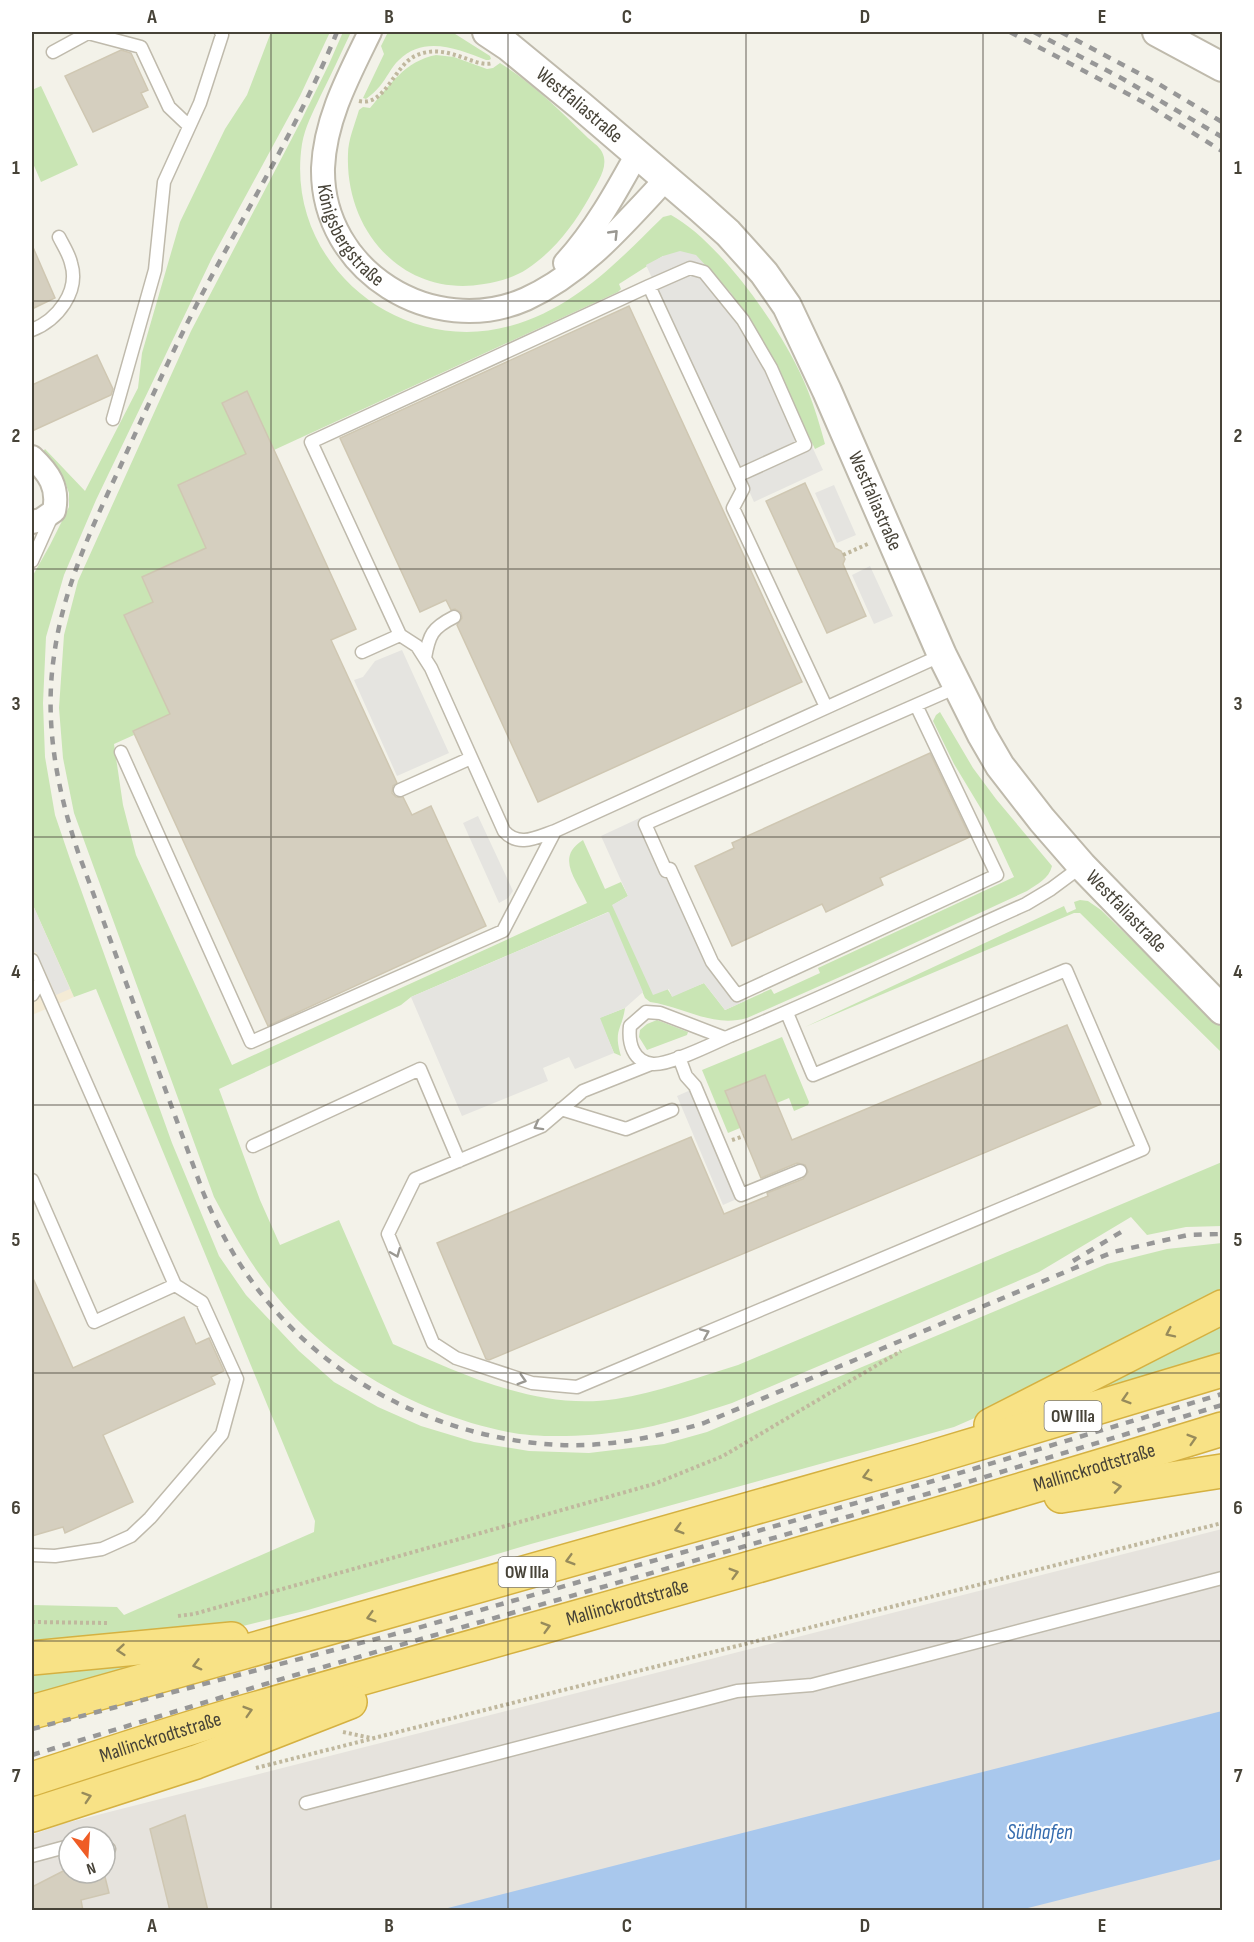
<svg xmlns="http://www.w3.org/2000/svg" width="1254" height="1942" font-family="'Sofia Sans Condensed',sans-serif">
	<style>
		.commercial { fill: #f4ebd5 }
		.industrial { fill: #e6e3dd; fill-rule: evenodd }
		.green { fill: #c9e5b4 }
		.parking { fill: #e5e4e0 }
		.water { fill: #a9c8ed }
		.building { fill: #d5cfbf; stroke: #cfc7b2; stroke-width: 1.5 }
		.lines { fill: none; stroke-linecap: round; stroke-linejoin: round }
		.service-casing { stroke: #bfbaac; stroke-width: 15 }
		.minor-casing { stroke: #bfbaac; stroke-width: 26 }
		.tertiary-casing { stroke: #bfbaac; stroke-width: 32 }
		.trunk-casing { stroke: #d5b141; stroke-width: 36 }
		.path { stroke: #c0b89e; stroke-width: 4; stroke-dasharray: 3 3; stroke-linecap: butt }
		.service { stroke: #fff; stroke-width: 12 }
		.minor { stroke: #fff; stroke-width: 22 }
		.tertiary { stroke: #fff; stroke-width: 28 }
		.trunk { stroke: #f8e286; stroke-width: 33 }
		.rail { stroke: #979797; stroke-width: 4.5; stroke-dasharray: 8 8; stroke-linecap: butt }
		.oneway { stroke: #9a9892 }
		.oneway2 { stroke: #978b5b }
		.grid { fill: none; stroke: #474338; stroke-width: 1.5; stroke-opacity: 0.55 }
		.labels { text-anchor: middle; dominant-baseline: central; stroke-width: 4.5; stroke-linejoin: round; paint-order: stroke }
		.shield { fill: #fff; stroke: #7e7b74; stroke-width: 1.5 }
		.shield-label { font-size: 18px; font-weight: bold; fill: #474338 }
		.street-label { font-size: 20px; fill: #474338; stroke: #fff }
		.water-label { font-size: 21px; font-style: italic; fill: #366cae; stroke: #fff }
		.neatline { fill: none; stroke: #474338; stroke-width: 2 }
		.grid-label { font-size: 20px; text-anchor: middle; font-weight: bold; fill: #474338 }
	</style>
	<rect width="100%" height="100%" fill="#f3f2e9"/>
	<path class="commercial" d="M 32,903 L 74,997 L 32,1015 Z"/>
	<path class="industrial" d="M 1222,1529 L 1222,1910 L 32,1910 L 32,1835 L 62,1824 ZM 69,1837 L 105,1837 L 105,1873 L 69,1873 Z"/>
	<path class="green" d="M 271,32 L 330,32 L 300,96 L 212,258 L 96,500 L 64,575 L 46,637 L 43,703 L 45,757 L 55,815 L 71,862 L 172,1143 L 219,1256 L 246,1295 L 299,1351 L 334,1382 L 378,1407 L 421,1426 L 474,1442 L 529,1451 L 589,1453 L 664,1444 L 707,1432 L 1107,1264 L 1167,1249 L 1222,1243 L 1222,1298 L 1016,1400 L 954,1427 L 531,1544 L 308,1610 L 223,1631 L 32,1646 L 32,1605 L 117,1607 L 124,1615 L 314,1532 L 315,1521 L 96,989 L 74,997 L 32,903 L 32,577 L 50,545 L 69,507 L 69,493 L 65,482 L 42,453 L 45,449 L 85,491 L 138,388 L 142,353 L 180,222 L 225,129 L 247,95 Z
		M 343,32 L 351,32 C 341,53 331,75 320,97 C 313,112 305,127 302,144 C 284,261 397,357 510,326 C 575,308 617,262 663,217 L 671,215 C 721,242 788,337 808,391 C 815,408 820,426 825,444 L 815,449 L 765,346 L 663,256 L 619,284 L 621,289 L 618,292 L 274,450 L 222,403 L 246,454 L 178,485 L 206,548 L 142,577 L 153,602 L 125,615 L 170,714 L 133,731 L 134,735 L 114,744 L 123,805 L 136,855 L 232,1065 L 587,903 C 578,881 554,858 583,840 L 605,889 L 621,882 L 628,896 L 613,905 L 672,996 L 704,983 L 725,1010 L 771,989 L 774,994 L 820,973 L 818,968 L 1014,877 L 986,817 L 954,764 L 933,721 L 936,715 L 940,712 L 973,768 L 996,799 L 1052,866 C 1049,879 1037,884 1027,891 L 867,965 L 747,1018 C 712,1028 685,1007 650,1002 L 645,998 L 608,912 L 411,997 L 401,1005 L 219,1089 L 260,1200 L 280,1245 L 339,1220 L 393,1344 C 462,1374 538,1411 616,1399 C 657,1393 698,1377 738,1365 L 1222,1162 L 1222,1226 L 1186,1227 L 1147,1235 L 1131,1217 L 1039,1272 L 732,1403 C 697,1414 662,1426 626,1431 C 591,1436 543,1439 508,1432 C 410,1412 318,1357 260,1275 C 242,1250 228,1223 214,1197 L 74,813 L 63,758 L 59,708 L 64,635 L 78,581 L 191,331 L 302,119 L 329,64 Z
		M 388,32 L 452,32 L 490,56 L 491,59 L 489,60 L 486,60 C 458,49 424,35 399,60 C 391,67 387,78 380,86 C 376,91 371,95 366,99 L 363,98 L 384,54 L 381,46 Z
		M 436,55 L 454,57 L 487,69 L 493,68 L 500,63 C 531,82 560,110 586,136 C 591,141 599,146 602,152 C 610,167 596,184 589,198 C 573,226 554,251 527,269 C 515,277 498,282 484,284 C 404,298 345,232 348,154 C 348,140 355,124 359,110 L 363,107 L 370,108 C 390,85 405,61 436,55 Z
		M 41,86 L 78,165 L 41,182 L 32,161 L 32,90 Z
		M 1080,900 L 1088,901 L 1101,910 L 1222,1028 L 1222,1053 L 1080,913 L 1074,913 L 805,1027 L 1064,906 L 1067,913 L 1076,909 L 1074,902 Z
		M 625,1008 C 622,1030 613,1030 621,1056 L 614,1053 L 599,1018 Z
		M 657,1020 L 688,1032 L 687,1035 L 647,1050 L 639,1037 L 640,1030 L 647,1024 Z
		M 782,1037 L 809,1102 L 808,1105 L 794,1111 L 789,1098 L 777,1103 L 765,1075 L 740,1128 L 728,1133 L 702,1070 Z
		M 1222,1316 L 1222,1354 L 1046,1409 Z
		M 171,1656 L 32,1698 L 32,1668 Z"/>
	<path class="parking" d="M 680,251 L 696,255 L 731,293 L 765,346 L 823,470 L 754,502 L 646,265 L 663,256 Z
		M 834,485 L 856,535 L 837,543 L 815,493 Z
		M 870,566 L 893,616 L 874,624 L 852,575 Z
		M 402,650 L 449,753 L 397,776 L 354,680 L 363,677 L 375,661 Z
		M 646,815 L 666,864 L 671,862 L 715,960 L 745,1001 L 725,1010 L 704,983 L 672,997 L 669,989 L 653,995 L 612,905 L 628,896 L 601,836 Z
		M 478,816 L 513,891 L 508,898 L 499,903 L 463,823 Z
		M 32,903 L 70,989 L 56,995 L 36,952 L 32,953 Z
		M 609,912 L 643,992 L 625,1008 L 600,1018 L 614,1053 L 575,1069 L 569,1057 L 543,1068 L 548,1081 L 462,1116 L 411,997 Z
		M 693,1089 L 739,1198 L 723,1205 L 677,1096 Z"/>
	<path class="water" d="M 1222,1711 L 1222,1859 L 1020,1910 L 440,1910 Z"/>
	<path class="building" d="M 121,50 L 131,53 L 148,90 L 141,93 L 148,107 L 93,132 L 65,76 Z
		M 32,245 L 55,298 L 32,309 Z
		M 629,306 L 802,682 L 538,802 L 457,625 L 462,618 L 461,613 L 455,609 L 451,610 L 446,600 L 420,612 L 340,438 Z
		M 97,355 L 113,389 L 111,395 L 32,431 L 32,385 Z
		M 247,391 L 356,629 L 331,640 L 397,783 L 393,786 L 392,793 L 396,797 L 403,797 L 412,815 L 431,806 L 486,926 L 268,1026 L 133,731 L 170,714 L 124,615 L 153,602 L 142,577 L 206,548 L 178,485 L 246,454 L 222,403 Z
		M 805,483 L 835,548 L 841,551 L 845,559 L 843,564 L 866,616 L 827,633 L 766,501 Z
		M 930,753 L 970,837 L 880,878 L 883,885 L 826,912 L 822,904 L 732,946 L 695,866 L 734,848 L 732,843 Z
		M 1067,1025 L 1101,1104 L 489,1360 L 486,1359 L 437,1243 L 691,1137 L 724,1214 L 768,1196 L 767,1193 L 803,1179 L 808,1172 L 805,1165 L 797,1163 L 761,1178 L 725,1091 L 765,1075 L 792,1140 Z
		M 32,1276 L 73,1368 L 184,1317 L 196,1344 L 209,1338 L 224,1371 L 211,1377 L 215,1384 L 103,1435 L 133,1502 L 65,1533 L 63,1527 L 32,1536 Z
		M 185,1815 L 190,1836 L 208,1911 L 170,1911 L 150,1829 Z
		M 69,1868 L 69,1873 L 104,1873 L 109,1893 L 81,1900 L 83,1911 L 34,1911 L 32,1899 L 32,1887 Z"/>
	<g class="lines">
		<defs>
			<path id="service" d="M 53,52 L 88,33 L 141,47 L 169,107 L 189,126
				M 649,286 L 690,268 L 704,272 L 743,320 L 771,368 L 805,445 L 737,476
				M 32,330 C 57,320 80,292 71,263 C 69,254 63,245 59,237
				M 113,419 L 155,270 L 164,182 L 200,103 L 222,35 L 221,32
				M 32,561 L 52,516
				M 362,652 L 400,635
				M 425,658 C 429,635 432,628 454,617
				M 916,705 L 997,875 L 737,995 L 712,962 L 670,869 L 666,871 L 645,824 L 957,687
				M 121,752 L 251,1042 L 503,931 L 555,831 L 942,655
				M 400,790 L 471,758
				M 555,831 C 537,837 519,848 504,831 L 431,668 L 417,646 L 400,635 L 311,442 L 649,286 L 743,489 L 733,508 L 826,707
				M 32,960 L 175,1285 L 94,1322 L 32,1180
				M 32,995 L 41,981
				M 725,1038 L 660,1013 L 646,1012 L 630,1026 C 628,1043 633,1062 653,1064 C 670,1065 712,1044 730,1036 C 829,995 927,948 1026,904 L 1051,889 L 1082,866
				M 679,1057 L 686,1076 L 695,1086 L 741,1195 L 800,1171
				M 651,1064 L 583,1091 L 542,1126 L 415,1179 L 388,1234 L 433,1343 L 456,1358 L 532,1383 L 577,1387 L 1143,1149 L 1066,970 L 813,1075 L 787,1013
				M 561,1109 L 626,1129 L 672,1110
				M 253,1146 L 420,1069 L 459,1161
				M 32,1555 L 55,1556 L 102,1549 L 131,1536 L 150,1518 L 222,1434 L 237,1379 L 202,1302 L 175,1285
				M 306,1803 L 737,1691 L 812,1685 L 1222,1578
				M 105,1846 L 109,1849
				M 32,1856 L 69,1846"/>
			<g id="minor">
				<path id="s1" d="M 370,32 C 349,75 325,119 323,168 C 321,271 433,340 526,299 C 583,273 624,224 666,179"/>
				<path d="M 565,263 C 595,230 616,192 637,154"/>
				<path d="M 32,457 C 49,473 59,487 54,511 L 41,520 L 32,522"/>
			</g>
			<g id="tertiary">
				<path id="s2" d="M 487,32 L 508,46 L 581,106 L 699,207 L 728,233 L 764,273 L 787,306 L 827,391 L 942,655 L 982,735 L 1000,766 L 1042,820 L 1082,866 L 1222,1010"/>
				<path d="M 1157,32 L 1222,67"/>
			</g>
			<g id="trunk">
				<path d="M 991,1425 L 1222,1307"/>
				<path d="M 1061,1496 L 1222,1471"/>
				<path d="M 32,1658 L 232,1639"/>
				<path d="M 32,1712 L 923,1460 L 1222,1370"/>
				<path id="s3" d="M 32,1779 C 107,1755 182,1729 258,1708 C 579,1615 903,1528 1222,1429"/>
				<path d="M 32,1815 L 196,1762 L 350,1702"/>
			</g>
		</defs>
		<use href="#service" class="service-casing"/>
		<use href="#minor" class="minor-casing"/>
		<use href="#tertiary" class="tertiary-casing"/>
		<use href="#trunk" class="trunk-casing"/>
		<path class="path" d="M 359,101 C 385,107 394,66 415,56 C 447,41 474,69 493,63
			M 843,555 L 870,543
			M 732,1140 L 744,1136
			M 178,1616 L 194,1614 L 654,1484 L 723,1456 L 901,1351
			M 32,1622 L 108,1623
			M 343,1732 L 371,1738
			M 256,1768 L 1222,1523"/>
		<use href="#service" class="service"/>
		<use href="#minor" class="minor"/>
		<use href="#tertiary" class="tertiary"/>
		<use href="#trunk" class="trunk"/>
		<path class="rail" d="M 337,32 C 302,118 253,199 209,281 C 177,341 149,403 121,465 C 92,527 63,588 54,656 C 44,723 57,789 78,852 L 203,1192 C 217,1226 234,1258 256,1287 C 328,1383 442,1439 560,1445 C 609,1447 657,1437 704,1423 L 1113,1252 L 1188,1235 L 1222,1234
			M 1010,32 L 1143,102 L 1222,151
			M 1034,32 L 1123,79 L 1222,137
			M 1061,32 L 1157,83 L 1222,122
			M 1073,1261 L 1126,1229
			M 32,1729 L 414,1629 L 933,1481 L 1222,1394
			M 32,1755 L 285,1678 L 955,1486 L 1222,1405"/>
	</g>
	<defs><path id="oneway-chevron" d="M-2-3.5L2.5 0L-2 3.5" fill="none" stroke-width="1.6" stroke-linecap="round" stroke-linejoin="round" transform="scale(1.5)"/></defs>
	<g class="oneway">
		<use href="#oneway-chevron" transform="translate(614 234) rotate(-46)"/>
		<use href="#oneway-chevron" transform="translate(538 1126) rotate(151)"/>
		<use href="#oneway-chevron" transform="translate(396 1253) rotate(68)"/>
		<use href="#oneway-chevron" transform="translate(705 1333) rotate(-23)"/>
		<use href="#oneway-chevron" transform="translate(522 1380) rotate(17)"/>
	</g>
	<g class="oneway2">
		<use href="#oneway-chevron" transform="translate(1170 1333) rotate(154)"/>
		<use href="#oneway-chevron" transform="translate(1126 1399) rotate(163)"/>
		<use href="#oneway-chevron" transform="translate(1192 1439) rotate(-17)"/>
		<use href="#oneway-chevron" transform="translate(867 1476) rotate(164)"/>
		<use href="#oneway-chevron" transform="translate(1117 1487) rotate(-9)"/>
		<use href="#oneway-chevron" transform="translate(679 1529) rotate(164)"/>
		<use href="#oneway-chevron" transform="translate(570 1560) rotate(164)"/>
		<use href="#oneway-chevron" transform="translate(734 1573) rotate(-16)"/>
		<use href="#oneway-chevron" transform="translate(371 1617) rotate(164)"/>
		<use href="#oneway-chevron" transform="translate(546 1627) rotate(-16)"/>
		<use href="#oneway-chevron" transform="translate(121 1650) rotate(175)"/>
		<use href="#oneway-chevron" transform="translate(197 1665) rotate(165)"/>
		<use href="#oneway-chevron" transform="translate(248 1711) rotate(-17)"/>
		<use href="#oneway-chevron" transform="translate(87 1797) rotate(-18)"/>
	</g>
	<path class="grid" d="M 271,32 L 271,1910M 508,32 L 508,1910M 746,32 L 746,1910M 983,32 L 983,1910M 32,301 L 1222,301M 32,569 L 1222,569M 32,837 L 1222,837M 32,1105 L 1222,1105M 32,1373 L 1222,1373M 32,1641 L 1222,1641"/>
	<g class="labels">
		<g class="shield">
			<rect x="1044.5" y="1401" width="57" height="30" rx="4.5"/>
			<rect x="498.5" y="1557" width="57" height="30" rx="4.5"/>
		</g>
		<g class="shield-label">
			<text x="1073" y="1416">OW IIIa</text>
			<text x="527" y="1572">OW IIIa</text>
		</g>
		<g class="street-label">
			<text stroke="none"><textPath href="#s2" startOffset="118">Westfaliastraße</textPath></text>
			<text stroke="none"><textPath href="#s1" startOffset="220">Königsbergstraße</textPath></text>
			<text stroke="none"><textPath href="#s2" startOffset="622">Westfaliastraße</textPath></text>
			<text stroke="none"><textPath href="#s2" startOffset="1108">Westfaliastraße</textPath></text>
			<text stroke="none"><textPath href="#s3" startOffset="1107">Mallinckrodtstraße</textPath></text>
			<text stroke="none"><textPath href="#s3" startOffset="621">Mallinckrodtstraße</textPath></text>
			<text stroke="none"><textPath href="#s3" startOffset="135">Mallinckrodtstraße</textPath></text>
		</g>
		<g class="water-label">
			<text x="1040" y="1832">Südhafen</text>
		</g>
	</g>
	<rect width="1254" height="1942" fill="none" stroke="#ffffff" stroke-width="66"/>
	<g transform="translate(87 1855) rotate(163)"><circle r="28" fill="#ffffff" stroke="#b5b4af" stroke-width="1.5"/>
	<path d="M0-4.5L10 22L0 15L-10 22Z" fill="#ef5c25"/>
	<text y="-9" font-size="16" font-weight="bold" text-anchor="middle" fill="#474338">N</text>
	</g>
	<rect x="33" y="33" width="1188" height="1876" class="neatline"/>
	<g class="grid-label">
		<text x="152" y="23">A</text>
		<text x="389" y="23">B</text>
		<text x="627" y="23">C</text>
		<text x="865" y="23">D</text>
		<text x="1102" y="23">E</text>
		<text x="16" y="174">1</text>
		<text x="1238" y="174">1</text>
		<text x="16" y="442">2</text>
		<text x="1238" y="442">2</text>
		<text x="16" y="710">3</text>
		<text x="1238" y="710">3</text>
		<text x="16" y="978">4</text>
		<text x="1238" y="978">4</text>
		<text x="16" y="1246">5</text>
		<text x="1238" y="1246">5</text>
		<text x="16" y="1514">6</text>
		<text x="1238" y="1514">6</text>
		<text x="16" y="1782">7</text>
		<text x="1238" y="1782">7</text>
		<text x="152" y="1932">A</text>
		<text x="389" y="1932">B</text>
		<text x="627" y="1932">C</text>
		<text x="865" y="1932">D</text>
		<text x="1102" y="1932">E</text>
	</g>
</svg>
